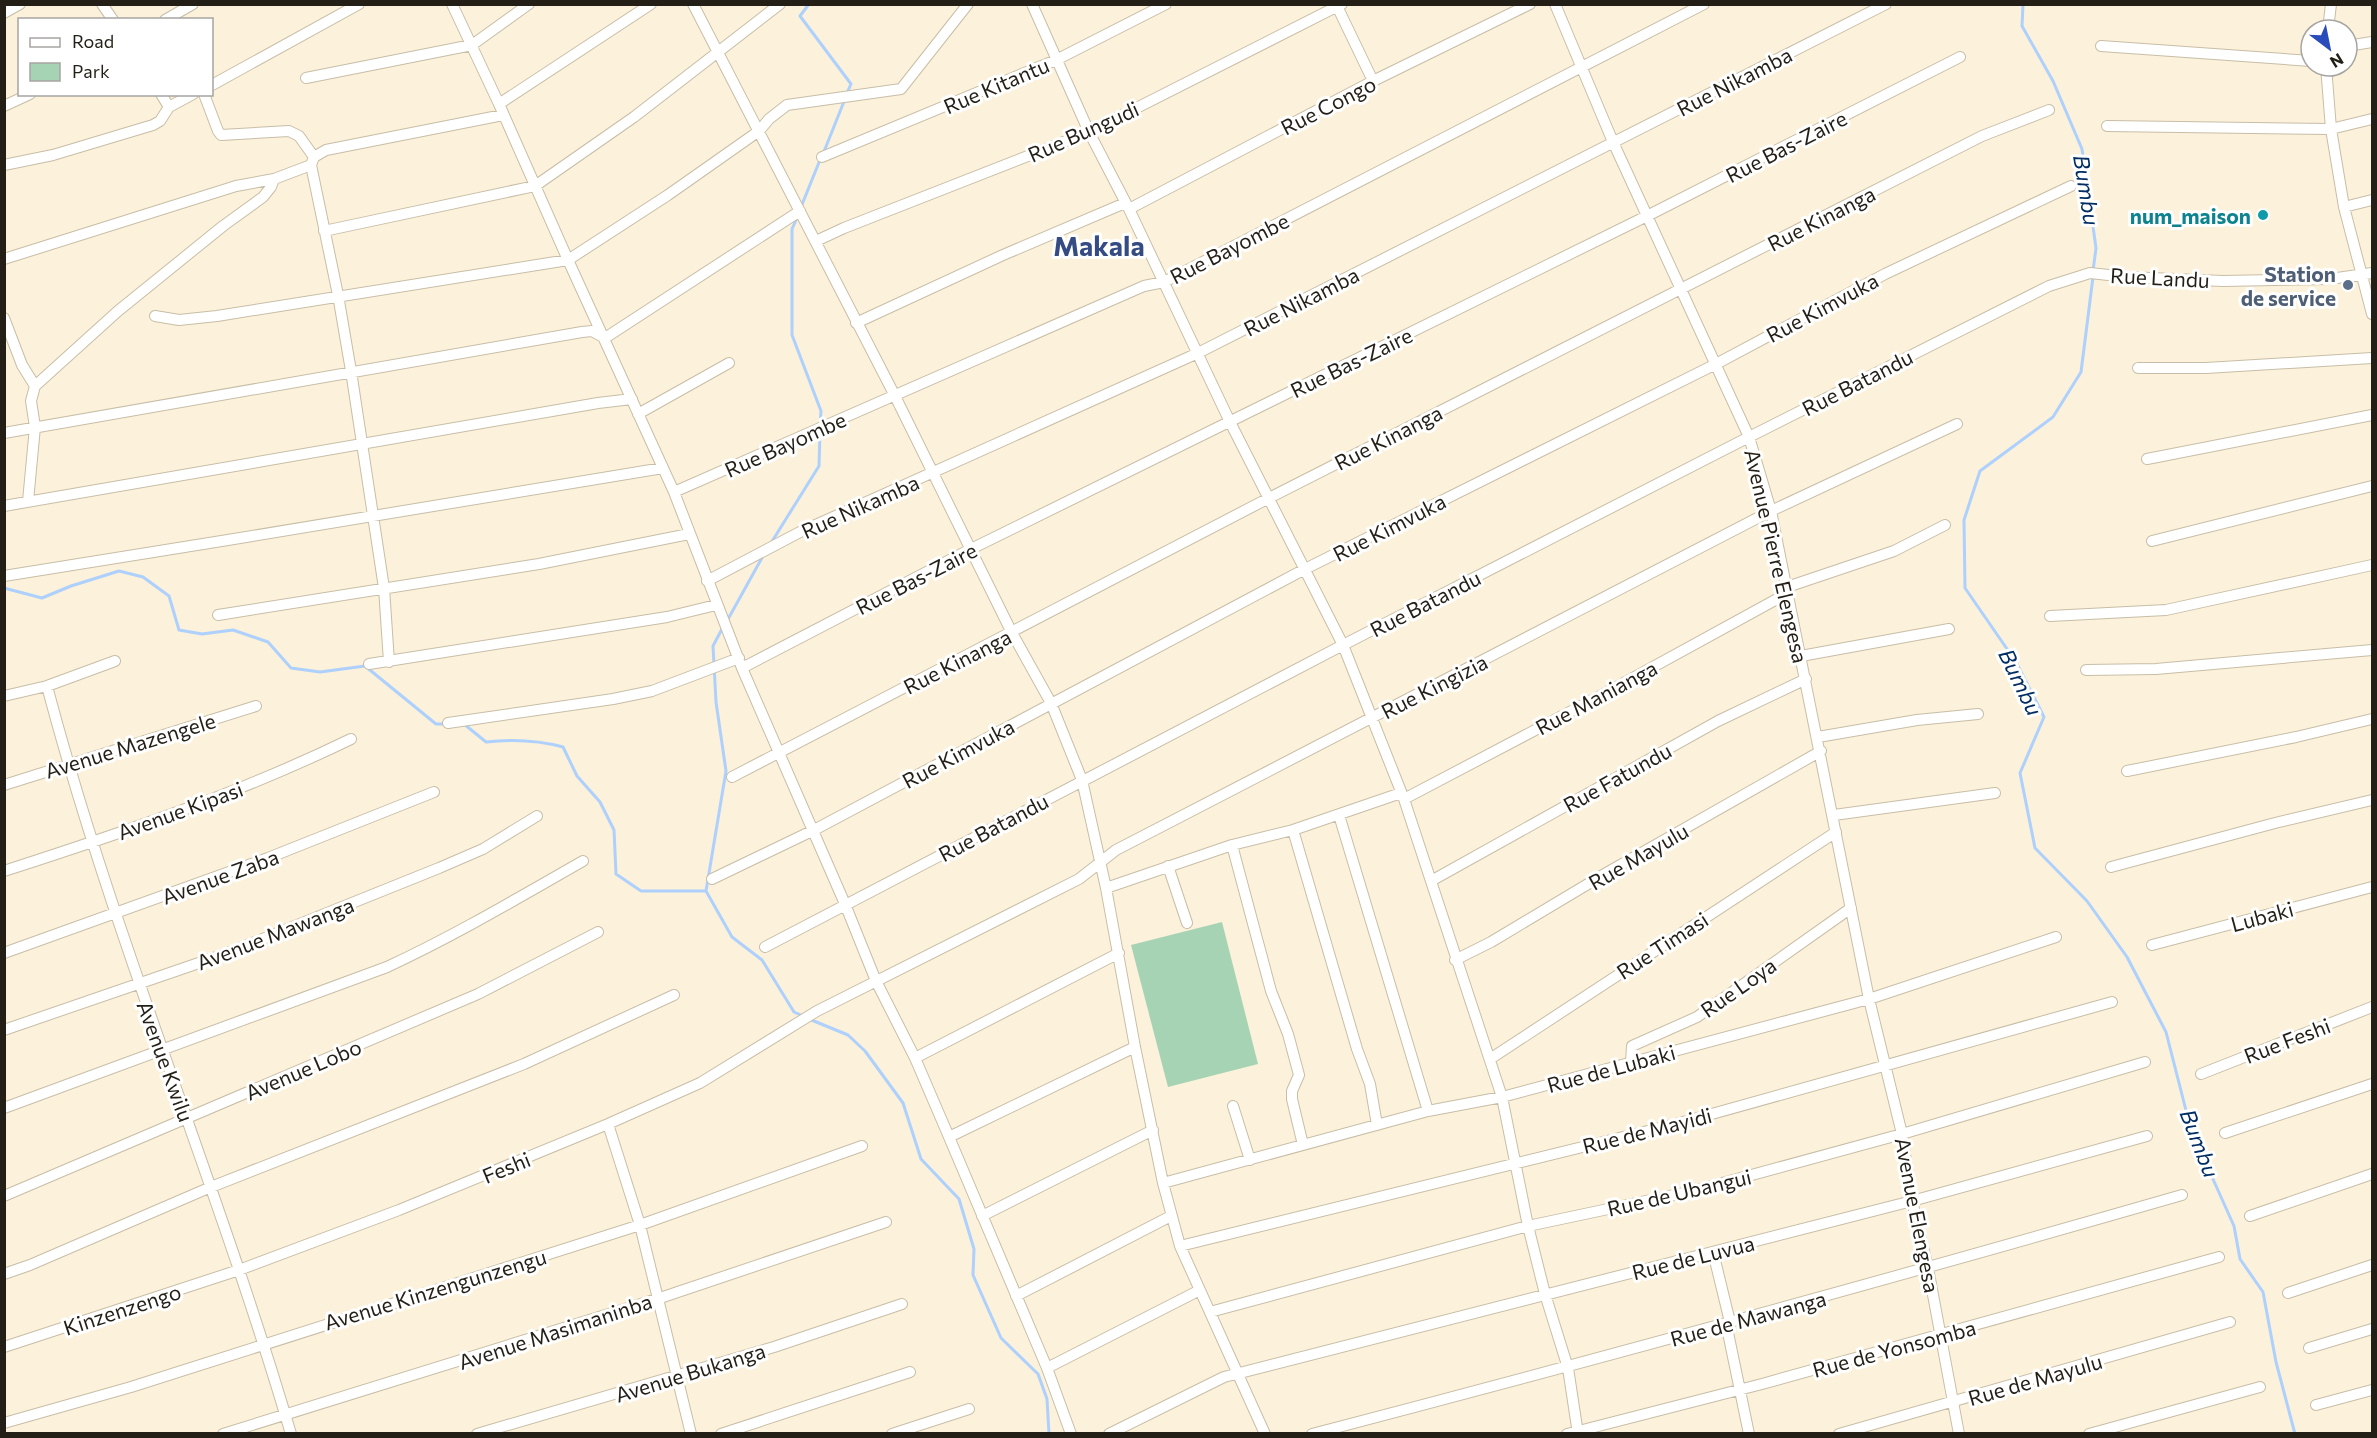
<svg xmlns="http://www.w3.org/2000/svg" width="2377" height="1438" font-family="Commissioner,sans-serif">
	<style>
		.green { fill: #a7d3b5 }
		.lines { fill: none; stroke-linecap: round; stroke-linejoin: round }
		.stream { stroke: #aed0fd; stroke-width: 3 }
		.minor-casing { stroke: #c8bea7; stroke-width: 12 }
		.minor { stroke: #fff; stroke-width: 10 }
		.culture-dot { fill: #0f9aa8; stroke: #fff; stroke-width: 2 }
		.service-dot { fill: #5c6f8a; stroke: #fff; stroke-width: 2 }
		.labels { text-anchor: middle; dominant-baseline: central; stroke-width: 6; stroke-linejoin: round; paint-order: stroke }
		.street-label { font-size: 21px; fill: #231f17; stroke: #fff }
		.culture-label { font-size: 21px; font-weight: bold; fill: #0d838f; stroke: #fff; text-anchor: end }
		.service-label { font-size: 21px; font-weight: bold; fill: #4e5e75; stroke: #fff; text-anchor: end }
		.water-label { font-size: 22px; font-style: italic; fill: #012d62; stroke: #fff }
		.district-label { font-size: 27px; font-weight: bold; fill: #354b84; stroke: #fff }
	</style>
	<rect width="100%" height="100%" fill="#fcf1da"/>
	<path class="green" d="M 1222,922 L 1258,1064 L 1168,1087 L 1131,945 Z"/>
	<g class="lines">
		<path class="stream" d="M 809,4 L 800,16 L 851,84 L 847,93
			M 2023,4 L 2022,26 L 2053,81 L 2082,149 L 2096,248 L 2093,271
			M 823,154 L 845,99
			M 801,207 L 820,160
			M 797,218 L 792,229 L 792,335 L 821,411 L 820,425
			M 2093,277 L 2081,372 L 2053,417 L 1980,471 L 1964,520 L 1965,588 L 2016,662 L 2044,717 L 2020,773 L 2035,848 L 2087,901 L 2127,957 L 2166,1032 L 2191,1130 L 2234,1226 L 2240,1259 L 2263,1292 L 2276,1362 L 2295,1434
			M 771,543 L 819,466 L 820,431
			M 4,588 L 42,598 L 71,586 L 119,571 L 143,577 L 169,596 L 179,630 L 202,634 L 233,630 L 268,642 L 291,668 L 320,672 L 365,666 L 436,724 L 445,724
			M 727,621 L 763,556
			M 723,627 L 713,646 L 716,702 L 726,771 L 706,891 L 732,937 L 762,960 L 794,1012 L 803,1016
			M 464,724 L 486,742 C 513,739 537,740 563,747 L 577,776 L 600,802 L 614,830 L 616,874 L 641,891 L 706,891
			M 809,1019 L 848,1035 L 865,1051 L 903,1103 L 921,1159 L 959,1199 L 974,1249 L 973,1275 L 1001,1338 L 1038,1374 L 1047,1399 L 1049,1434"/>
		<defs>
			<path id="minor" d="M 102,4 L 113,20
				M 452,4 L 499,104 L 568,260 L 674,492 L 742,668 L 845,904 L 876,981 L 915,1058 L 949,1137 L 1047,1368 L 1071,1434
				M 693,4 L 895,396 L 1012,633 L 1051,703 L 1082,780 L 1106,888 L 1135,1047 L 1163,1183 L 1180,1246 L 1265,1434
				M 1032,4 L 1089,132 L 1129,209 L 1230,422 L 1343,645 L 1404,799 L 1502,1097 L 1528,1226 L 1545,1294 L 1568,1368 L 1578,1434
				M 1336,4 L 1373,81
				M 1555,4 L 1613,142 L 1749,437 L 1771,511 L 1869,999 L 1902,1134 L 1912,1201 L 1928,1268 L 1959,1434
				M 4,13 L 20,4
				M 165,20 L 193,4
				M 2328,30 L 2331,4
				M 2101,46 L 2311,61
				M 2347,46 L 2372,42
				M 2326,66 L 2331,129 L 2344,207 L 2372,314
				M 306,78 L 472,45 L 529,4
				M 212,85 L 359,4
				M 161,94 L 169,107
				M 204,94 L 218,131 L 221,135 L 289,131 L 299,136 L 314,157
				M 499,104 L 651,4
				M 4,106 L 30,94
				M 2107,126 L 2331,129 L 2372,119
				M 822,157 L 1056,60 L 1166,4
				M 4,165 L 53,155 L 153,125 L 160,121 L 169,107 L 193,94
				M 311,165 L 338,295 L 351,371 L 384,588 L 389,662
				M 2344,207 L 2372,200
				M 1129,209 L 1373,81 L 1530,4
				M 324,231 L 535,186 L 634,117 L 780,4
				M 816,241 L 844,228 L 1089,132 L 1342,4
				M 4,259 L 236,186 L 274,179 L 311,165 L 314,157 L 326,150 L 503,115
				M 155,316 L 179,320 L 217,316 L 568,260 L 668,195 L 759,131 L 769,119 L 787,105 L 901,89 L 968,4
				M 4,318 L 22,365 L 35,386
				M 856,323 L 1003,255 L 1125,203
				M 2138,368 L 2206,368 L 2372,358
				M 638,414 L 729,363
				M 4,433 L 582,332 L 592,331 L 605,338 L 800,211
				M 2147,459 L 2372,415
				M 674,492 L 1144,286 L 1164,282 L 1704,4
				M 28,501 L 35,427 L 31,401 L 35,386 L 118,311 L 223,226 L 263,197 L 271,187 L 274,179
				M 4,506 L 598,403 L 632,399
				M 2152,541 L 2372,486
				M 4,576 C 224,542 444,503 663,468
				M 707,581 L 800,532 L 1198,353 L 1886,4
				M 1787,587 L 1894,551 L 1945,525
				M 218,615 L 539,564 L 689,534
				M 2050,616 L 2166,610 L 2372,565
				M 1801,656 L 1949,629
				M 369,664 L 667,617 L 716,605
				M 742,668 L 969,550 L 1647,216 L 1960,57
				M 2086,670 L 2156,669 L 2372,650
				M 47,686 C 114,940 217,1182 291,1434
				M 4,696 L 47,686 L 115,661
				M 448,723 L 613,699 L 652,691 L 739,658
				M 1818,737 L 1917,720 L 1978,714
				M 2127,771 L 2296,737 L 2372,719
				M 732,777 L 1269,498 L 1982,136 L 2049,110
				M 4,785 L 256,706
				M 1404,799 L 1600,696 L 1788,593
				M 1339,815 L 1428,1111
				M 1834,815 L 1995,793
				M 1293,830 L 1357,1049 L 1370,1084 L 1377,1125
				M 1232,845 L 1271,991 L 1288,1034 L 1299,1075 L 1292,1091 L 1292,1099 L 1303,1145
				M 1168,866 L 1187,923
				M 2111,867 L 2275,823 L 2372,800
				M 4,871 C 122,833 240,793 351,739
				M 712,879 L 814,830 L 1305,569 L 1716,364 L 1885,274 L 2071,186
				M 1431,881 L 1718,721 L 1806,679
				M 1106,888 L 1232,845 L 1293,830 L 1401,793
				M 2152,945 L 2372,887
				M 765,947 L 1343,645 L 1749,437 L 2049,286 L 2090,273 L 2127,277 L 2223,281 L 2330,279 L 2372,273
				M 4,953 L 268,858 L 434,792
				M 1455,960 L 1491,942 L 1608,872 L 1821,751
				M 4,1030 L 225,954 L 439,868 L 483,849 L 537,816
				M 915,1058 L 1119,953
				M 1490,1059 L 1836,832
				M 1631,1062 L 1632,1046 L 1697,1017 L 1851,908
				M 2201,1074 L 2372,1007
				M 1233,1106 L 1250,1160
				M 4,1108 L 387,967 C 454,936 518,898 583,861
				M 608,1124 L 640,1225 L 691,1434
				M 2225,1133 L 2372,1084
				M 949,1137 L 1135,1047
				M 1163,1183 L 1428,1111 L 1502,1097 L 1869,999 L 2056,937
				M 4,1196 L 478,994 L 598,932
				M 982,1216 L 1153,1130
				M 2250,1216 L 2372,1174
				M 1180,1246 L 1676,1124 L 2112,1002
				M 1713,1252 L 1730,1322
				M 4,1274 L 30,1265 L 211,1187 L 524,1064 L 674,995
				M 2288,1293 L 2372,1265
				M 1016,1296 L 1171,1216
				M 1210,1312 L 1528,1226 L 1693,1191 L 1902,1134 L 2145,1062
				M 1726,1323 L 1749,1434
				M 4,1347 L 239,1270 L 399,1210 L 608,1124 L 700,1083 L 817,1011 L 1079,879 L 1116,850 L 1771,511 L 1957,424
				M 2309,1348 L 2372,1329
				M 1047,1368 L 1200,1290
				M 2316,1405 L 2372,1390
				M 4,1423 L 131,1387 L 640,1225 L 862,1146
				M 223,1434 L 657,1299 L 886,1222
				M 477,1434 L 774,1347 L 902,1304
				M 721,1434 L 910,1372
				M 892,1434 L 969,1409
				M 1109,1434 L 1224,1377 L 1912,1201 L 2147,1136
				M 1312,1434 C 1603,1358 1893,1278 2182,1195
				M 1567,1434 L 1762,1384 L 2219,1257
				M 1839,1434 L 2230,1322
				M 2089,1434 L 2260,1387"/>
		</defs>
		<use href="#minor" class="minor-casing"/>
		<use href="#minor" class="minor"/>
	</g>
	<circle class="culture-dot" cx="2263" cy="215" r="6"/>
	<circle class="service-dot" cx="2348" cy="285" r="6"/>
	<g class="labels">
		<g class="street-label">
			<text transform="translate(1734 81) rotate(-27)">Rue Nikamba</text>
			<text transform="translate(996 85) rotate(-23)">Rue Kitantu</text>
			<text transform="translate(1328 105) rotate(-27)">Rue Congo</text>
			<text transform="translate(1083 131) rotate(-24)">Rue Bungudi</text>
			<text transform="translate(1786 146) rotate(-27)">Rue Bas-Zaire</text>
			<text transform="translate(1821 218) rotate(-27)">Rue Kinanga</text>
			<text transform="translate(1229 248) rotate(-27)">Rue Bayombe</text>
			<text transform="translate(2160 277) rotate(3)">Rue Landu</text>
			<text transform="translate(1301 301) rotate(-27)">Rue Nikamba</text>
			<text transform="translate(1822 307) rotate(-28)">Rue Kimvuka</text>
			<text transform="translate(1351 362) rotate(-26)">Rue Bas-Zaire</text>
			<text transform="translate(1857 382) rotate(-27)">Rue Batandu</text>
			<text transform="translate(1388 437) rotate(-27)">Rue Kinanga</text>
			<text transform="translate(785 444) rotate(-24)">Rue Bayombe</text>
			<text transform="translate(860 506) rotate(-24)">Rue Nikamba</text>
			<text transform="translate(1389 527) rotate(-27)">Rue Kimvuka</text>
			<text transform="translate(1777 556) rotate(77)">Avenue Pierre Elengesa</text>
			<text transform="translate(916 578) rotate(-27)">Rue Bas-Zaire</text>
			<text transform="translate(1425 603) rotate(-27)">Rue Batandu</text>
			<text transform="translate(957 661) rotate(-27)">Rue Kinanga</text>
			<text transform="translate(1434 686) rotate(-27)">Rue Kingizia</text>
			<text transform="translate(1596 697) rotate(-28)">Rue Manianga</text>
			<text transform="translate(130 745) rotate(-17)">Avenue Mazengele</text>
			<text transform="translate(958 753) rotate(-28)">Rue Kimvuka</text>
			<text transform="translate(1617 777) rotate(-29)">Rue Fatundu</text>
			<text transform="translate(180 810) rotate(-20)">Avenue Kipasi</text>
			<text transform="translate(993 827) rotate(-28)">Rue Batandu</text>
			<text transform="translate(1638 856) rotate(-30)">Rue Mayulu</text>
			<text transform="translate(220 876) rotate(-20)">Avenue Zaba</text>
			<text transform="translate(2262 916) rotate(-15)">Lubaki</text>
			<text transform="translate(275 933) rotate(-21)">Avenue Mawanga</text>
			<text transform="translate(1662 945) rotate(-33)">Rue Timasi</text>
			<text transform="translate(1738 987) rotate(-35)">Rue Loya</text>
			<text transform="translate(2287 1040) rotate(-21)">Rue Feshi</text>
			<text transform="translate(166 1061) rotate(70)">Avenue Kwilu</text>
			<text transform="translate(1611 1068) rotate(-15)">Rue de Lubaki</text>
			<text transform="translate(303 1069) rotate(-23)">Avenue Lobo</text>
			<text transform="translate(1647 1130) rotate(-14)">Rue de Mayidi</text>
			<text transform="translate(506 1167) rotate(-22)">Feshi</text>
			<text transform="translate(1679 1192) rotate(-13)">Rue de Ubangui</text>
			<text transform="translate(1918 1215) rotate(79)">Avenue Elengesa</text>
			<text transform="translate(1693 1257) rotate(-14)">Rue de Luvua</text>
			<text transform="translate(435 1289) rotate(-17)">Avenue Kinzengunzengu</text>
			<text transform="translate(122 1309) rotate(-18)">Kinzenzengo</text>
			<text transform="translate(1748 1318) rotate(-15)">Rue de Mawanga</text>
			<text transform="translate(555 1331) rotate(-18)">Avenue Masimaninba</text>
			<text transform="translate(1894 1348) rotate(-15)">Rue de Yonsomba</text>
			<text transform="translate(690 1372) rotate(-17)">Avenue Bukanga</text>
			<text transform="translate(2035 1379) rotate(-16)">Rue de Mayulu</text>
		</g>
		<g class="culture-label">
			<text x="2251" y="215">num_maison</text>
		</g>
		<g class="service-label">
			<text x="2336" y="273">Station<tspan x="2336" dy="24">de service</tspan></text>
		</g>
		<g class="water-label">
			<text transform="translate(2087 190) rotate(81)">Bumbu</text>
			<text transform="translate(2021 682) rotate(64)">Bumbu</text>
			<text transform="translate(2200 1143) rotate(69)">Bumbu</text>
		</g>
		<g class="district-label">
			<text x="1099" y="245">Makala</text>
		</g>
	</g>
	<rect width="2377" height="1438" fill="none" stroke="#231f17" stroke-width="12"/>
	<rect x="18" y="18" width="195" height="78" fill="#ffffff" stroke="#a7a5a2" stroke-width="1.5"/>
	<rect x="30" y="38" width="30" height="9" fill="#ffffff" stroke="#a7a5a2" stroke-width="1.5"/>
	<text x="72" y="48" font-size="18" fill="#231f17">Road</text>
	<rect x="30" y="63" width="30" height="18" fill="#a7d3b5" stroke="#a7a5a2" stroke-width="1.5"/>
	<text x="72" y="78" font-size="18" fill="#231f17">Park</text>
	<g transform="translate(2329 48) rotate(148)"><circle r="28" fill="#ffffff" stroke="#a7a5a2" stroke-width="1.5"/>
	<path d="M0-4.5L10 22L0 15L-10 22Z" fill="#2a4bbb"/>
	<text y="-9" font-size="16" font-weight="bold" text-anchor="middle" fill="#231f17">N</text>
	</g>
</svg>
